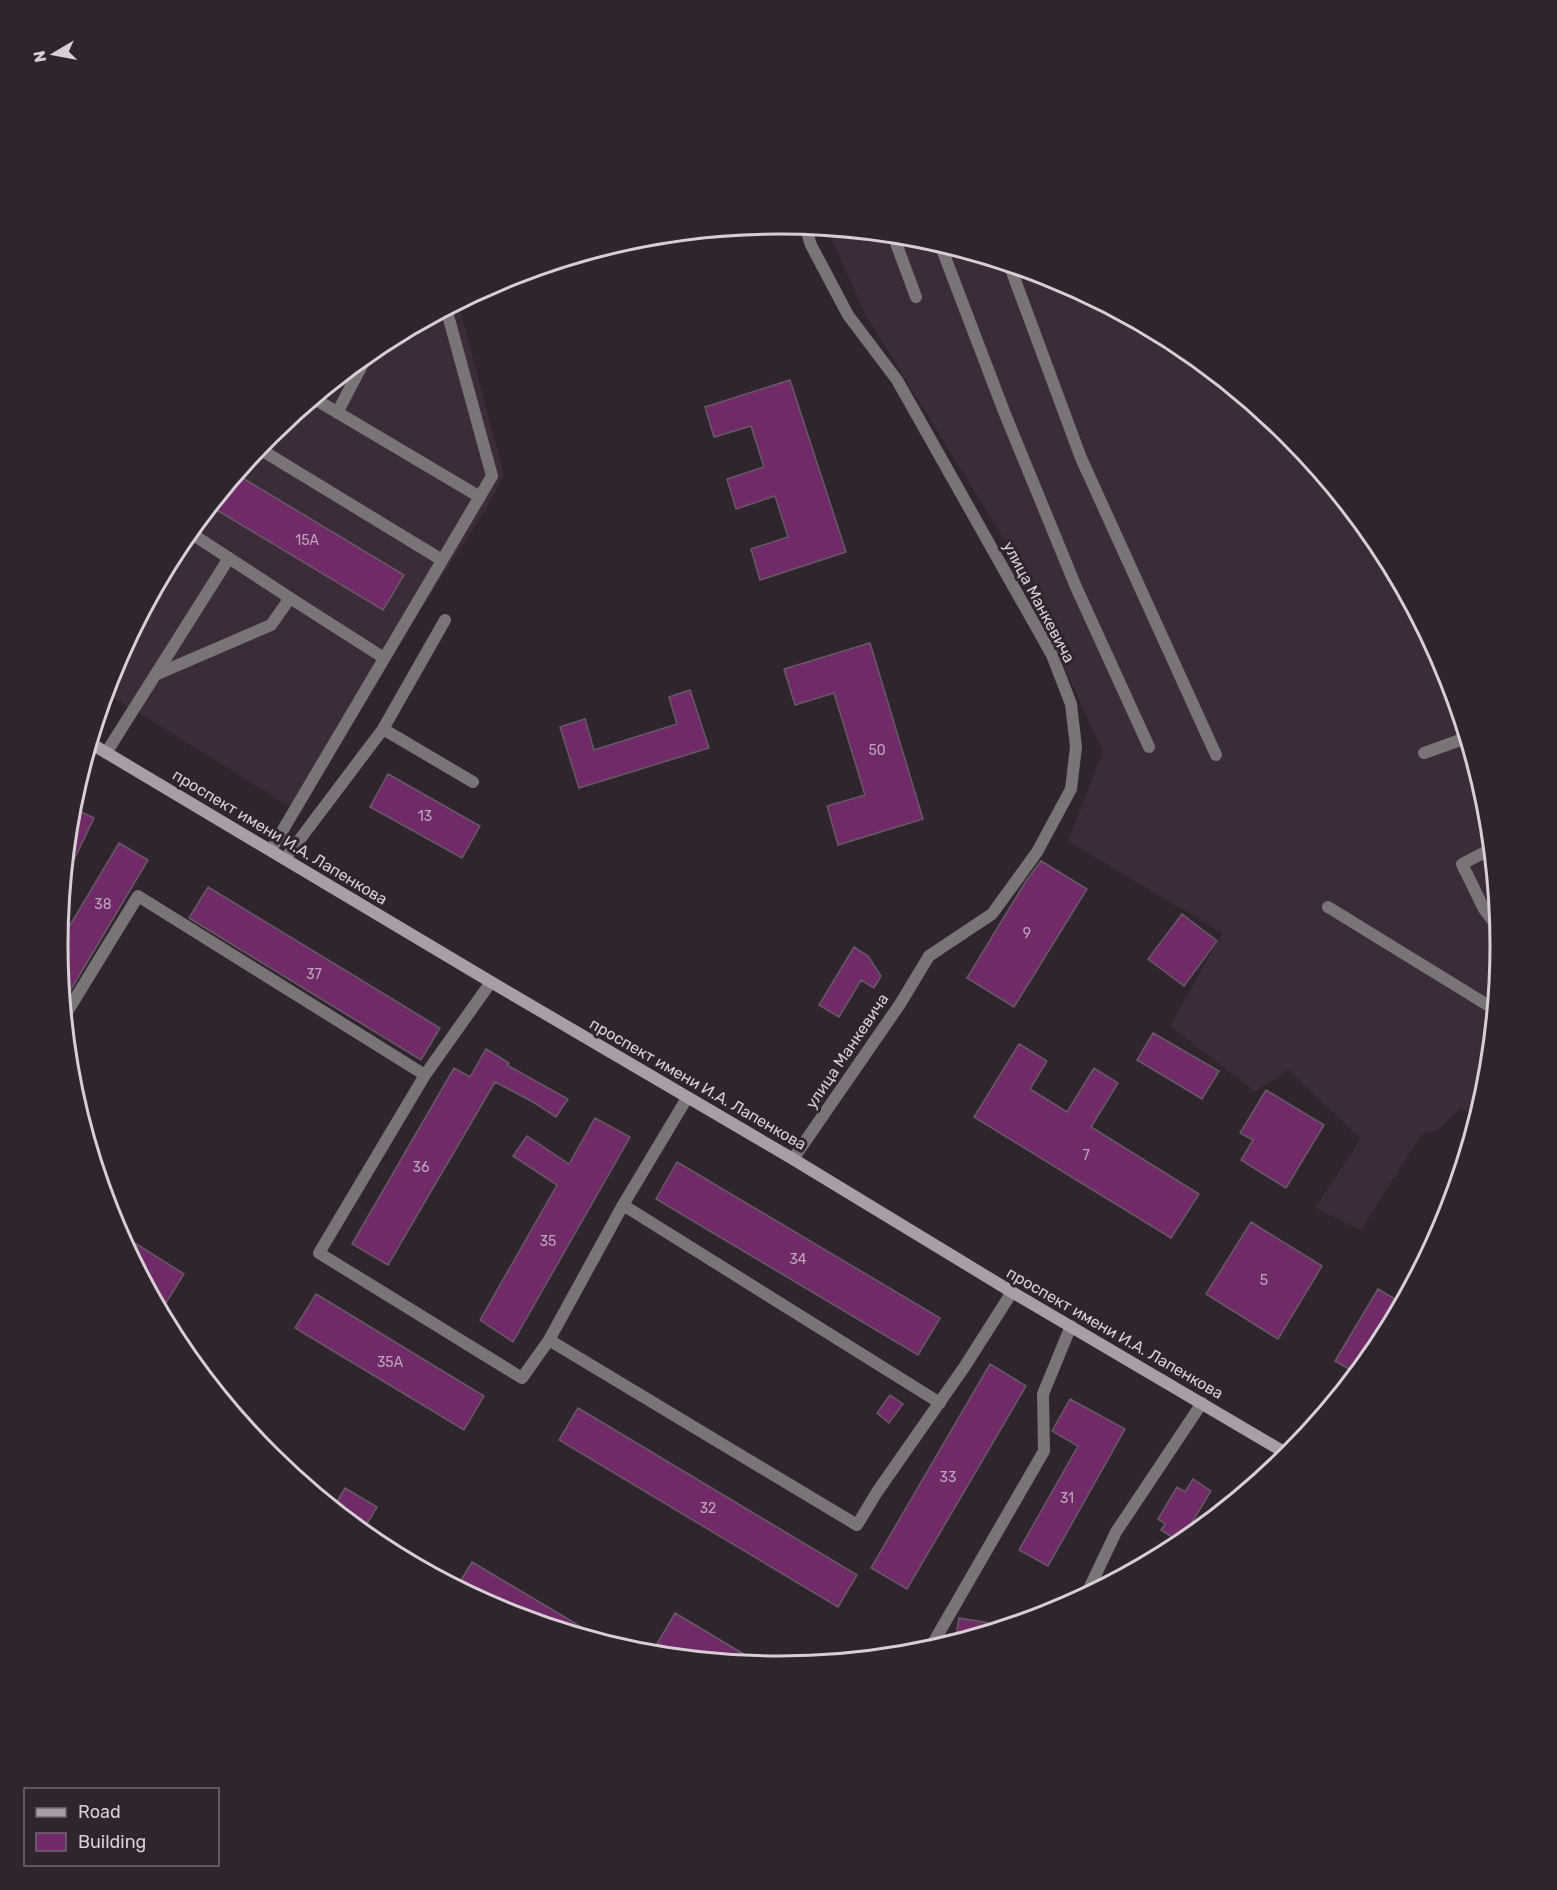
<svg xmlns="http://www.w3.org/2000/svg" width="1557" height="1890" font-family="Rubik,sans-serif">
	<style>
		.built { fill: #3c2b39 }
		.building { fill: #6f2a67; stroke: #675a65; stroke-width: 1.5 }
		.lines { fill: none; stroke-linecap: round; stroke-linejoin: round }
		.lane { stroke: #7a7479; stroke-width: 12 }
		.street { stroke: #7a7479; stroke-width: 12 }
		.secondary { stroke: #a99ea7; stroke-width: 12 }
		.labels { text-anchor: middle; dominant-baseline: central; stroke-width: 6; stroke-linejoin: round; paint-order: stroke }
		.number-label { font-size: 14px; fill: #bda6ba }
		.street-label { font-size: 16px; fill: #d7cfd5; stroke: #30242e }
		.rim { fill: none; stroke: #d7cfd5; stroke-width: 3 }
	</style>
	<rect width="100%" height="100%" fill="#30242e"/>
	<path class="built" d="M 827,228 L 920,237 L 1055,279 L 1180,345 L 1289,435 L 1379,544 L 1445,669 L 1486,805 L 1500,945 L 1486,1086 L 1476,1118 L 1461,1108 L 1439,1129 L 1421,1135 L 1361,1230 L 1315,1208 L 1361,1139 L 1288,1070 L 1255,1092 L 1170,1026 L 1222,933 L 1068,841 L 1103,752 L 1010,549 L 865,314 Z
		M 458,302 L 504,475 L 486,509 L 292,808 L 105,692 L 112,669 L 179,544 L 269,435 L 378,345 Z"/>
	<path class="building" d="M 790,380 L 846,552 L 760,580 L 751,549 L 788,537 L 775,496 L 736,509 L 727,479 L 764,467 L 751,426 L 714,437 L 705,407 Z
		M 236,474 L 404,575 L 383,610 L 210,506 Z
		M 870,643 L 923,819 L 838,845 L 827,806 L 865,795 L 834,693 L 795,705 L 784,669 Z
		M 690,690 L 709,748 L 579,788 L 560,727 L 585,719 L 594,750 L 677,724 L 669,697 Z
		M 388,774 L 480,826 L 462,858 L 370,807 Z
		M 75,809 L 94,818 L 66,876 L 64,875 L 69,821 Z
		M 119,843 L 148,860 L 63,1003 L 57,947 Z
		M 1041,861 L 1087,889 L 1014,1007 L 967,978 L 1026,881 Z
		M 208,887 L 440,1028 L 421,1060 L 189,918 Z
		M 1182,914 L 1217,941 L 1184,986 L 1148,959 Z
		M 854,947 L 868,956 L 881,976 L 874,988 L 861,980 L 839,1017 L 819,1005 Z
		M 1153,1033 L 1219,1071 L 1202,1099 L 1137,1060 Z
		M 1019,1044 L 1047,1061 L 1030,1089 L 1067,1112 L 1094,1068 L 1118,1083 L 1091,1127 L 1199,1194 L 1171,1238 L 974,1117 Z
		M 486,1049 L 509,1063 L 507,1065 L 568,1099 L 556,1117 L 533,1102 L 495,1082 L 388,1265 L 352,1244 L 454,1068 L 470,1077 Z
		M 1266,1090 L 1324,1125 L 1286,1188 L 1241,1160 L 1253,1140 L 1240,1133 Z
		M 595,1118 L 630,1137 L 513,1342 L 480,1320 L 557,1185 L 513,1156 L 527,1136 L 569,1164 Z
		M 677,1162 L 940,1318 L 918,1355 L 656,1199 Z
		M 1251,1222 L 1322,1266 L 1278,1339 L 1206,1294 Z
		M 119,1233 L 184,1274 L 164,1306 L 154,1299 Z
		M 1378,1289 L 1402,1303 L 1378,1346 L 1356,1373 L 1335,1361 Z
		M 316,1294 L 484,1396 L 464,1430 L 295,1328 Z
		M 990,1364 L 1026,1386 L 907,1589 L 871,1568 Z
		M 890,1395 L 903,1404 L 889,1423 L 877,1413 Z
		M 1070,1399 L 1125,1429 L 1048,1566 L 1019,1550 L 1078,1446 L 1052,1431 Z
		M 578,1408 L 857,1575 L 838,1607 L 559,1440 Z
		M 1193,1479 L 1211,1491 L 1180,1542 L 1161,1530 L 1165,1524 L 1158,1519 L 1177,1487 L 1185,1492 Z
		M 345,1488 L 377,1507 L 362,1532 L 333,1508 Z
		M 472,1562 L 590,1632 L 588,1638 L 502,1611 L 457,1587 Z
		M 675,1613 L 762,1665 L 651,1654 Z
		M 959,1618 L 1008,1626 L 955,1642 Z"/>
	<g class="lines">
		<path class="lane" d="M 893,235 L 916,297
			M 940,244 L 1005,414 L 1076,587 L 1149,747
			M 1009,264 L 1081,458 L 1216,755
			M 313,398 L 480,497
			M 337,413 L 369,352
			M 258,448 L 442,560
			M 290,598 L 384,658
			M 155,675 L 271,625 L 290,598 L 189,532
			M 383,729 L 473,782
			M 106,753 L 229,558
			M 1424,753 L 1466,738
			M 1491,849 L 1462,864 L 1484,909 L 1498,928
			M 271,850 L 492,476 L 446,308
			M 285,859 L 383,729 L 445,620
			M 1328,907 L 1494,1009
			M 491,982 L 425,1075 L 319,1253 L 522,1378 L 549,1340 L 623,1205 L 687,1098
			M 64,1017 L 138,896 L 425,1075
			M 623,1205 L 940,1403
			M 549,1340 L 857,1525 L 877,1492 L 965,1366 L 1012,1292
			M 929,1650 L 1044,1451 L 1043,1394 L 1071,1326"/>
		<path class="street" d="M 793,1159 L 900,1004 L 929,956 L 992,914 L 1037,852 L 1071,789 L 1076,747 L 1071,704 L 1052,655 L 897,380 L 848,315 L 811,245 L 805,226
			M 1086,1595 L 1116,1532 L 1202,1403"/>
		<path class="secondary" d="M 90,743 L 491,982 L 793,1159 L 1012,1292 L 1289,1455"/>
	</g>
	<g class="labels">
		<g class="number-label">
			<text x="307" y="540">15А</text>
			<text x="877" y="750">50</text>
			<text x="425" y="816">13</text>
			<text x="103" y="904">38</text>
			<text x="1027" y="933">9</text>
			<text x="314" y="974">37</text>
			<text x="1086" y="1155">7</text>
			<text x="421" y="1167">36</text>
			<text x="548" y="1241">35</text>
			<text x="798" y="1259">34</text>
			<text x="1264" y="1280">5</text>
			<text x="390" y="1362">35А</text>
			<text x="948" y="1477">33</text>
			<text x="1067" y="1498">31</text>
			<text x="708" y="1508">32</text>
		</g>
		<g class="street-label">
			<text transform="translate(1039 602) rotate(62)">улица Манкевича</text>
			<text transform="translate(280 837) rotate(31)">проспект имени И.А. Лапенкова</text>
			<text transform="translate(847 1051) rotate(-56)">улица Манкевича</text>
			<text transform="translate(698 1084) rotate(30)">проспект имени И.А. Лапенкова</text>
			<text transform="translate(1115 1333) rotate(30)">проспект имени И.А. Лапенкова</text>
		</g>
	</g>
	<path d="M0 0H1557V1890H0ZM68 945a711 711 0 1 1 1422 0a711 711 0 1 1-1422 0Z" fill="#30242e" fill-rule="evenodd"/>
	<path class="rim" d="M68 945a711 711 0 1 1 1422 0a711 711 0 1 1-1422 0Z"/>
	<rect x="24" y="1788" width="195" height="78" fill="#30242e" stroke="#736871" stroke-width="1.5"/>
	<rect x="36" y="1808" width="30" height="9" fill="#a99ea7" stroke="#736871" stroke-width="1.5"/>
	<text x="78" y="1818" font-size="18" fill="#d7cfd5">Road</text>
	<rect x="36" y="1833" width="30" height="18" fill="#6f2a67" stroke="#736871" stroke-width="1.5"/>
	<text x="78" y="1848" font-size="18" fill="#d7cfd5">Building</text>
	<g transform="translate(54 54) rotate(260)" stroke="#30242e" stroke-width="4.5" paint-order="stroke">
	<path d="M0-4.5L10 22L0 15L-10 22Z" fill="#d7cfd5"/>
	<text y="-9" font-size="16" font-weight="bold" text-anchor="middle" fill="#d7cfd5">N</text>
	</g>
</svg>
